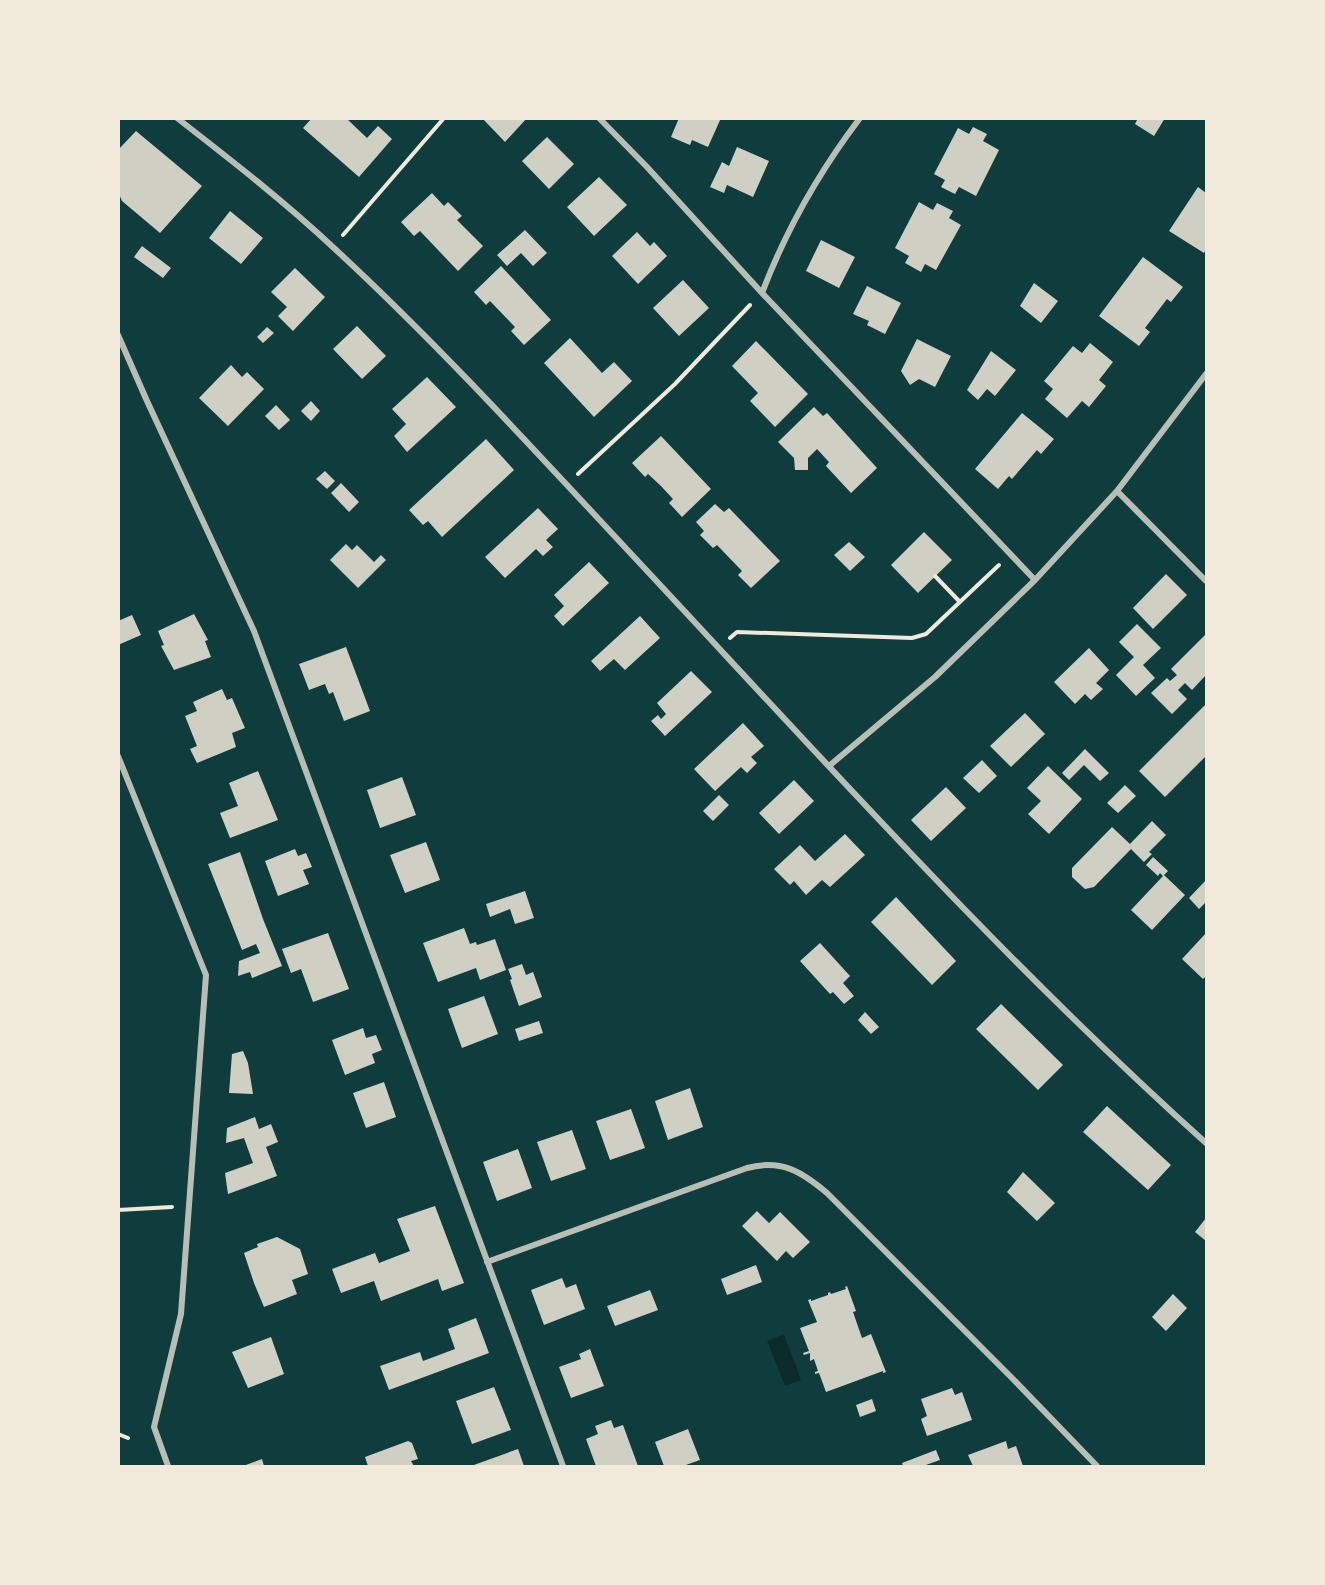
<svg xmlns="http://www.w3.org/2000/svg" width="1325" height="1585" font-family="'Fira Sans',sans-serif">
	<style>
		.water { fill: #0a2a2b }
		.building { fill: #cfcfc3 }
		.lines { fill: none; stroke-linecap: round; stroke-linejoin: round }
		.path { stroke: #f1e9da; stroke-width: 4 }
		.minor { stroke: #b8beb3; stroke-width: 6 }
	</style>
	<rect width="100%" height="100%" fill="#0f3d3e"/>
	<path class="water" d="M 784,1334 L 801,1380 L 785,1386 L 767,1341 Z"/>
	<path class="building" d="M 312,118 L 346,118 L 367,138 L 378,126 L 392,139 L 359,177 L 303,128 Z
		M 482,118 L 527,118 L 505,142 Z
		M 679,118 L 721,118 L 708,147 L 692,140 L 690,145 L 671,137 Z
		M 1138,118 L 1165,118 L 1154,136 L 1135,124 Z
		M 973,127 L 987,134 L 983,141 L 999,150 L 976,196 L 959,187 L 955,194 L 941,187 L 945,180 L 934,174 L 958,128 L 969,134 Z
		M 136,131 L 202,186 L 160,233 L 122,201 L 118,192 L 118,150 Z
		M 547,137 L 574,164 L 549,189 L 522,161 Z
		M 737,147 L 769,161 L 753,197 L 727,185 L 724,193 L 710,187 L 722,162 L 729,166 Z
		M 599,177 L 627,205 L 594,236 L 567,207 Z
		M 1198,187 L 1206,193 L 1206,249 L 1204,253 L 1169,231 Z
		M 432,193 L 444,206 L 448,202 L 462,216 L 457,220 L 483,246 L 458,271 L 420,231 L 414,236 L 401,222 Z
		M 919,202 L 933,210 L 937,203 L 953,211 L 949,218 L 961,225 L 936,270 L 925,264 L 921,272 L 905,263 L 909,256 L 895,248 Z
		M 230,211 L 263,238 L 241,264 L 209,238 Z
		M 525,230 L 547,253 L 533,266 L 521,253 L 507,266 L 497,255 Z
		M 637,232 L 650,246 L 654,242 L 667,256 L 638,284 L 612,256 Z
		M 821,240 L 855,257 L 839,288 L 806,271 Z
		M 142,246 L 171,268 L 163,278 L 134,257 Z
		M 1143,257 L 1183,287 L 1171,302 L 1167,299 L 1145,328 L 1150,332 L 1139,346 L 1099,316 Z
		M 501,266 L 551,320 L 524,345 L 511,331 L 515,327 L 490,301 L 486,305 L 474,292 Z
		M 295,268 L 325,297 L 293,331 L 278,316 L 287,307 L 271,292 Z
		M 683,280 L 709,308 L 679,336 L 653,308 Z
		M 1034,283 L 1058,301 L 1041,323 L 1020,306 Z
		M 867,286 L 901,303 L 885,334 L 867,325 L 869,321 L 853,314 Z
		M 357,326 L 386,356 L 362,379 L 333,349 Z
		M 267,327 L 274,333 L 263,343 L 257,337 Z
		M 570,338 L 602,373 L 614,362 L 632,381 L 594,417 L 544,363 Z
		M 917,339 L 951,356 L 935,387 L 919,379 L 910,385 L 901,371 Z
		M 756,341 L 808,394 L 775,427 L 750,401 L 758,393 L 732,366 Z
		M 1090,343 L 1113,362 L 1099,380 L 1106,386 L 1089,407 L 1082,401 L 1067,418 L 1045,399 L 1053,389 L 1044,381 L 1073,346 L 1082,353 Z
		M 991,351 L 1016,370 L 995,396 L 987,389 L 978,400 L 967,390 Z
		M 231,365 L 242,377 L 247,372 L 264,389 L 228,426 L 199,398 Z
		M 427,377 L 456,407 L 407,452 L 394,436 L 406,424 L 392,409 Z
		M 311,401 L 320,411 L 311,421 L 301,411 Z
		M 276,405 L 290,420 L 279,430 L 265,416 Z
		M 814,407 L 823,416 L 827,413 L 877,468 L 851,493 L 826,466 L 829,462 L 817,449 L 808,458 L 808,470 L 795,470 L 794,458 L 778,442 Z
		M 1022,413 L 1054,439 L 1041,454 L 1037,450 L 1012,479 L 1009,476 L 998,489 L 975,469 Z
		M 661,436 L 711,489 L 682,517 L 669,503 L 673,499 L 661,486 L 648,474 L 645,477 L 632,463 Z
		M 486,439 L 514,470 L 442,537 L 428,521 L 423,525 L 409,510 Z
		M 325,471 L 335,481 L 327,489 L 316,479 Z
		M 341,483 L 359,502 L 349,512 L 331,493 Z
		M 715,504 L 724,512 L 729,508 L 780,561 L 751,588 L 738,575 L 742,571 L 717,545 L 713,548 L 700,535 L 704,531 L 696,522 Z
		M 538,508 L 558,529 L 546,540 L 553,547 L 543,556 L 536,549 L 505,578 L 485,557 Z
		M 924,532 L 952,560 L 918,593 L 891,565 Z
		M 849,542 L 865,557 L 850,571 L 834,555 Z
		M 346,544 L 352,550 L 357,545 L 374,562 L 381,555 L 386,560 L 358,588 L 330,560 Z
		M 589,562 L 609,583 L 563,626 L 554,616 L 564,606 L 554,595 Z
		M 1166,574 L 1187,595 L 1153,629 L 1133,608 Z
		M 194,614 L 208,640 L 205,641 L 211,657 L 174,670 L 161,646 L 164,645 L 158,631 Z
		M 132,615 L 141,635 L 118,645 L 118,621 Z
		M 640,616 L 660,638 L 625,670 L 614,659 L 600,671 L 591,661 Z
		M 1137,624 L 1161,648 L 1143,665 L 1155,678 L 1136,696 L 1116,675 L 1134,657 L 1119,642 Z
		M 1206,634 L 1206,675 L 1192,690 L 1185,683 L 1178,690 L 1187,699 L 1172,714 L 1151,693 L 1167,678 L 1170,681 L 1177,675 L 1171,669 Z
		M 346,647 L 370,711 L 344,721 L 333,692 L 329,694 L 325,684 L 309,690 L 299,664 Z
		M 1089,648 L 1109,670 L 1096,683 L 1103,689 L 1091,700 L 1085,694 L 1075,704 L 1054,682 Z
		M 691,671 L 712,692 L 665,736 L 651,721 L 658,715 L 661,719 L 666,714 L 657,703 Z
		M 222,689 L 227,700 L 232,698 L 245,728 L 232,733 L 236,747 L 197,763 L 190,749 L 197,746 L 185,716 L 197,711 L 193,702 Z
		M 1206,704 L 1206,756 L 1165,797 L 1139,771 Z
		M 1025,713 L 1045,734 L 1011,767 L 990,746 Z
		M 743,723 L 764,746 L 751,757 L 757,763 L 747,773 L 741,767 L 715,791 L 694,769 Z
		M 1085,749 L 1109,773 L 1100,781 L 1084,765 L 1069,780 L 1062,773 Z
		M 982,760 L 997,776 L 979,793 L 963,778 Z
		M 1048,766 L 1082,799 L 1049,834 L 1028,814 L 1041,801 L 1027,788 Z
		M 258,771 L 278,820 L 230,838 L 220,813 L 238,806 L 229,783 Z
		M 402,777 L 416,815 L 380,828 L 367,790 Z
		M 794,780 L 814,801 L 779,834 L 759,813 Z
		M 1125,785 L 1136,796 L 1118,813 L 1107,803 Z
		M 946,787 L 966,808 L 931,841 L 911,820 Z
		M 719,795 L 729,805 L 713,821 L 703,811 Z
		M 1152,821 L 1166,835 L 1149,852 L 1152,854 L 1144,862 L 1131,849 L 1094,887 L 1085,889 L 1072,877 L 1072,868 L 1112,827 L 1130,844 Z
		M 845,834 L 865,855 L 830,887 L 822,880 L 806,895 L 794,881 L 790,885 L 774,869 L 800,845 L 815,861 Z
		M 426,842 L 440,880 L 405,893 L 390,855 Z
		M 295,849 L 298,856 L 306,853 L 312,867 L 303,870 L 309,884 L 278,896 L 265,861 Z
		M 240,852 L 263,919 L 282,966 L 252,978 L 250,972 L 238,976 L 239,961 L 260,953 L 256,944 L 242,950 L 208,864 Z
		M 1153,857 L 1168,871 L 1164,875 L 1185,895 L 1152,930 L 1131,910 L 1163,876 L 1160,873 L 1158,876 L 1146,865 Z
		M 1206,880 L 1206,902 L 1199,909 L 1189,898 Z
		M 525,891 L 534,918 L 515,924 L 510,909 L 490,917 L 486,904 Z
		M 896,897 L 956,961 L 932,985 L 871,922 Z
		M 464,928 L 470,944 L 476,942 L 477,945 L 495,939 L 506,970 L 480,980 L 476,968 L 438,982 L 423,943 Z
		M 328,933 L 349,989 L 313,1002 L 301,969 L 291,973 L 282,949 Z
		M 1206,933 L 1206,976 L 1203,979 L 1182,959 Z
		M 820,943 L 850,976 L 843,983 L 854,996 L 844,1004 L 833,992 L 830,994 L 800,961 Z
		M 522,964 L 526,975 L 533,972 L 542,997 L 519,1006 L 510,980 L 512,979 L 508,969 Z
		M 484,996 L 498,1034 L 462,1048 L 448,1009 Z
		M 1001,1004 L 1063,1065 L 1038,1090 L 976,1029 Z
		M 865,1012 L 879,1027 L 871,1034 L 858,1020 Z
		M 539,1021 L 543,1033 L 519,1041 L 515,1029 Z
		M 363,1028 L 366,1038 L 376,1035 L 382,1050 L 372,1054 L 375,1063 L 345,1075 L 332,1040 Z
		M 243,1051 L 248,1063 L 253,1094 L 229,1093 L 232,1054 Z
		M 384,1082 L 396,1117 L 366,1128 L 353,1093 Z
		M 690,1088 L 703,1127 L 668,1140 L 655,1101 Z
		M 1107,1106 L 1171,1165 L 1148,1190 L 1083,1132 Z
		M 631,1109 L 645,1148 L 610,1160 L 596,1121 Z
		M 255,1117 L 259,1129 L 271,1124 L 278,1142 L 266,1147 L 277,1176 L 228,1194 L 225,1173 L 253,1163 L 244,1138 L 226,1143 L 227,1128 Z
		M 572,1130 L 586,1169 L 551,1181 L 537,1142 Z
		M 518,1149 L 532,1188 L 497,1201 L 483,1162 Z
		M 1023,1172 L 1055,1203 L 1037,1221 L 1007,1192 Z
		M 435,1206 L 464,1283 L 442,1291 L 438,1279 L 381,1301 L 374,1281 L 341,1293 L 332,1269 L 375,1253 L 379,1263 L 410,1251 L 397,1219 Z
		M 757,1211 L 769,1223 L 780,1212 L 810,1242 L 793,1258 L 786,1251 L 777,1261 L 742,1226 Z
		M 1206,1218 L 1206,1241 L 1195,1232 Z
		M 277,1237 L 300,1249 L 308,1274 L 292,1280 L 297,1294 L 264,1307 L 254,1283 L 244,1253 L 258,1247 L 257,1244 Z
		M 756,1265 L 762,1282 L 727,1295 L 721,1279 Z
		M 562,1278 L 566,1288 L 576,1284 L 585,1309 L 544,1325 L 531,1290 Z
		M 847,1286 L 856,1311 L 853,1312 L 862,1338 L 871,1334 L 886,1372 L 883,1373 L 883,1371 L 826,1392 L 819,1373 L 815,1374 L 815,1372 L 818,1371 L 814,1359 L 810,1361 L 810,1353 L 804,1355 L 803,1353 L 809,1351 L 800,1328 L 817,1322 L 808,1300 L 811,1299 L 811,1301 L 828,1295 L 828,1293 L 830,1292 L 831,1294 L 846,1289 L 845,1287 Z
		M 650,1290 L 658,1310 L 615,1326 L 607,1306 Z
		M 1173,1294 L 1187,1308 L 1166,1331 L 1152,1317 Z
		M 476,1318 L 489,1353 L 389,1390 L 380,1366 L 420,1352 L 423,1361 L 455,1349 L 448,1329 Z
		M 271,1337 L 284,1374 L 248,1388 L 232,1352 Z
		M 590,1349 L 604,1386 L 571,1398 L 559,1367 L 581,1359 L 579,1354 Z
		M 494,1387 L 511,1430 L 472,1444 L 456,1401 Z
		M 952,1388 L 955,1395 L 962,1392 L 972,1420 L 927,1436 L 921,1419 L 927,1416 L 921,1399 Z
		M 872,1399 L 876,1411 L 860,1417 L 856,1405 Z
		M 611,1420 L 614,1428 L 623,1425 L 638,1466 L 596,1466 L 586,1439 L 598,1434 L 595,1426 Z
		M 688,1429 L 700,1460 L 683,1466 L 664,1466 L 655,1442 Z
		M 408,1441 L 412,1443 L 418,1459 L 411,1461 L 414,1466 L 368,1466 L 365,1457 Z
		M 1006,1441 L 1008,1449 L 1016,1446 L 1023,1466 L 973,1466 L 968,1455 Z
		M 518,1449 L 524,1466 L 471,1466 Z
		M 936,1450 L 940,1460 L 923,1466 L 903,1466 L 902,1463 Z
		M 262,1459 L 264,1466 L 243,1466 Z"/>
	<g class="lines">
		<path class="path" d="M 343,235 L 444,118
			M 578,474 L 675,384 L 750,305
			M 935,576 L 960,602
			M 730,638 L 737,632 L 912,638 L 926,634 L 999,565
			M 118,1210 L 172,1207
			M 118,1434 L 128,1438"/>
		<path class="minor" d="M 177,118 C 231,160 285,202 335,249 C 440,346 537,453 635,558 C 821,757 1003,961 1206,1143
			M 599,118 L 647,167 L 762,293 L 1035,580
			M 762,293 C 786,230 819,172 860,118
			M 118,335 L 147,401 L 254,631 L 563,1466
			M 1117,491 L 1206,581
			M 118,756 L 206,975 L 181,1314 L 154,1427 L 168,1466
			M 829,766 L 935,677 L 1035,580 L 1117,491 L 1206,374
			M 487,1262 L 747,1168 C 781,1159 801,1171 827,1193 L 1011,1377 L 1097,1466"/>
	</g>
	<rect width="1325" height="1585" fill="none" stroke="#f1e9da" stroke-width="240"/>
</svg>
